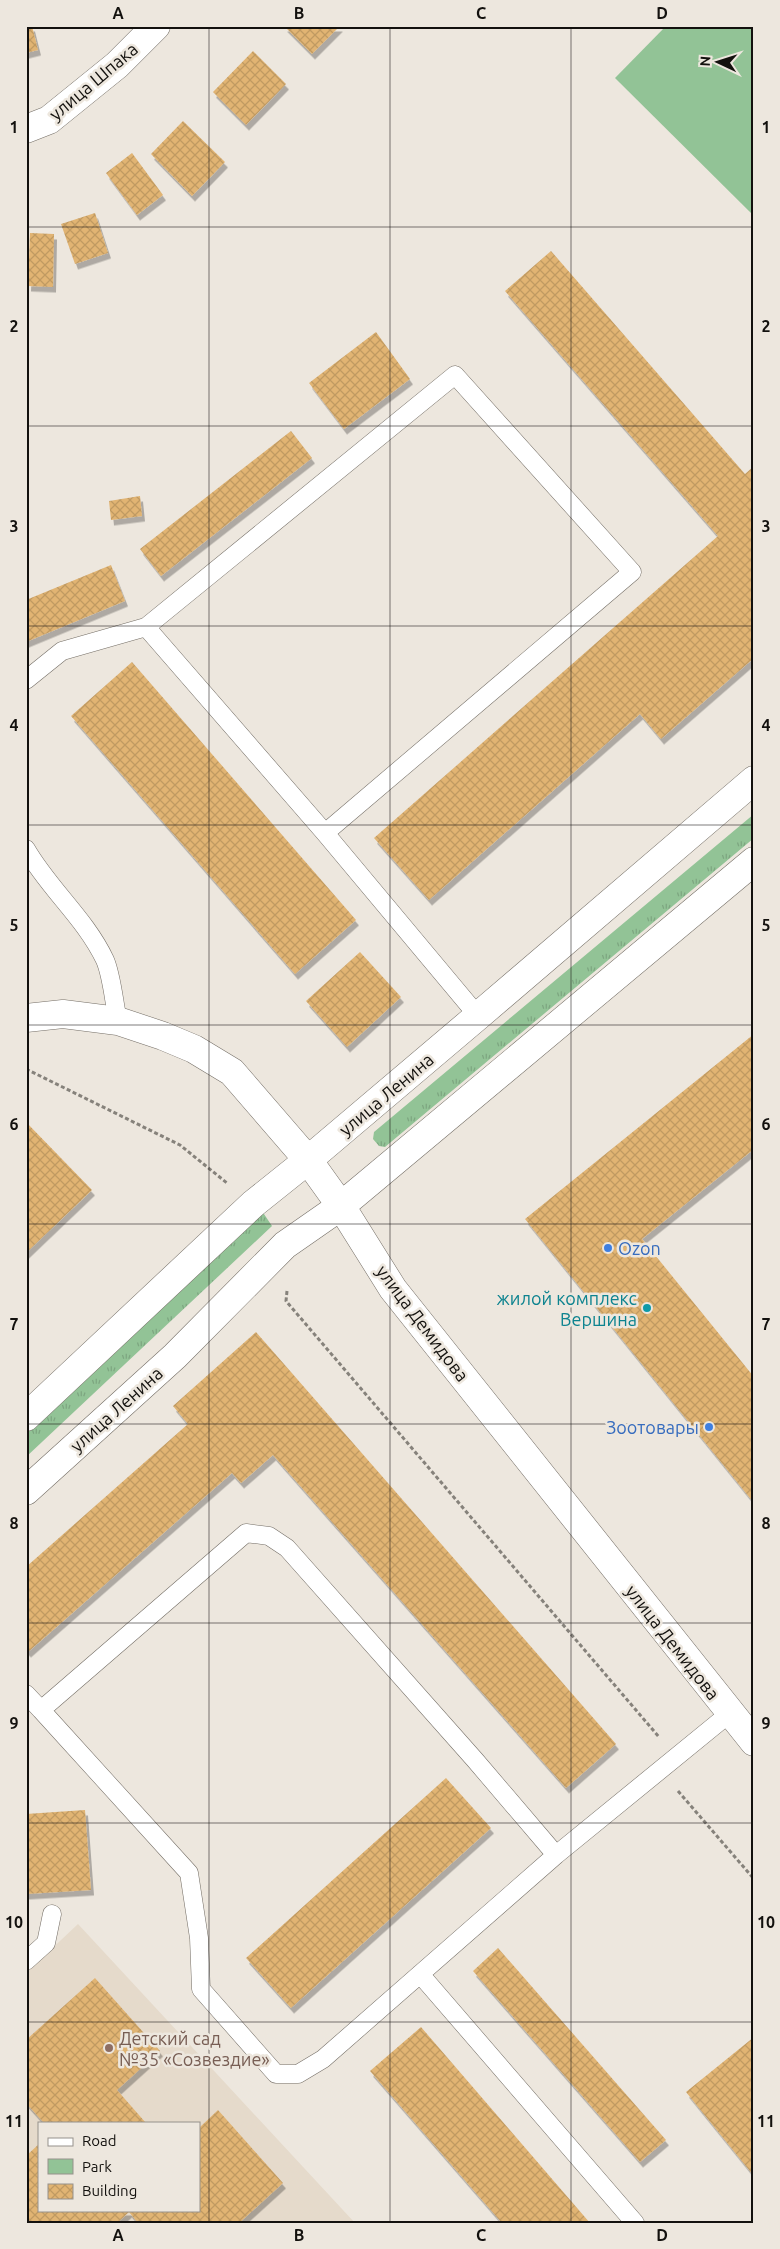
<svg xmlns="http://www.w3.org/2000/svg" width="780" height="2249" font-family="Ubuntu,sans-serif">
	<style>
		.built { fill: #e5dacb; fill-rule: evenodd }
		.grass { fill: url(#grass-tufts) }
		.park { fill: #92c396 }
		.building { fill: url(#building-cross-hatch); filter: url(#shadow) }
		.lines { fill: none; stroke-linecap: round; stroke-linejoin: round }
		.service-casing { stroke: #746e66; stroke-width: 19 }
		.minor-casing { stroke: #746e66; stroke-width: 29 }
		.tertiary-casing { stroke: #746e66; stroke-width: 29 }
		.path { stroke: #86827b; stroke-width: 3; stroke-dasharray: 4 2.5; stroke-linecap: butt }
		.service { stroke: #fff; stroke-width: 18 }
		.minor { stroke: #fff; stroke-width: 28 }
		.tertiary { stroke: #fff; stroke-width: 28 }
		.grid { fill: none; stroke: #13110e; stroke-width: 1; stroke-opacity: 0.55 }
		.shop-dot { fill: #3f7fe0; stroke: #ede7de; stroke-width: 2 }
		.culture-dot { fill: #0f9aa8; stroke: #ede7de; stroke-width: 2 }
		.education-dot { fill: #8d6e63; stroke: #ede7de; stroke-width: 2 }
		.labels { text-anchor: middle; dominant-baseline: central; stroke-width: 5; stroke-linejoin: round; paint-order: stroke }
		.street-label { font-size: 18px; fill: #13110e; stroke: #ede7de }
		.shop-label { font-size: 18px; fill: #366cbe; stroke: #ede7de; text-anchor: start }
		.culture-label { font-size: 18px; fill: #0d838f; stroke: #ede7de; text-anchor: end }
		.education-label { font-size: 18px; fill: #785e54; stroke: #ede7de; text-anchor: start }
		.neatline { fill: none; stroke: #13110e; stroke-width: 2 }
		.grid-label { font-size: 16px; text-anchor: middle; font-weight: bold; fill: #13110e }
	</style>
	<defs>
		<pattern id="grass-tufts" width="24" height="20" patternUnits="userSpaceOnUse" patternTransform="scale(1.25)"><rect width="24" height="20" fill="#92c396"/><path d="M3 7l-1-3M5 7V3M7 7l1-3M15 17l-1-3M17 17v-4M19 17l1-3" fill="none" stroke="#7da680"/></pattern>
		<pattern id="building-cross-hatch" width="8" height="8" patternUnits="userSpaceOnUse" patternTransform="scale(1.25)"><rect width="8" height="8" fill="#e1b473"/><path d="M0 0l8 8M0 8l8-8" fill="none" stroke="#c09a62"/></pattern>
		<filter id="shadow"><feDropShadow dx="3" dy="5.5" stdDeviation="0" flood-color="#0004"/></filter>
	</defs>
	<rect width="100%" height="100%" fill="#ede7de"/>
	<path class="built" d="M 78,1924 L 355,2223 L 26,2223 L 26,1973 ZM 39,2123 L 199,2123 L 199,2210 L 39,2210 Z"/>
	<path class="grass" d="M 754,814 L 754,838 L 385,1147 L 379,1146 L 373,1139 L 374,1132 Z
		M 260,1213 L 264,1214 L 272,1226 L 26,1457 L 26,1433 Z"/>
	<path class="park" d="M 666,26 L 754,26 L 754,216 L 615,78 Z"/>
	<path class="building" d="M 26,26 L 32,26 L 38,50 L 26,53 Z
		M 284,26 L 340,26 L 312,54 Z
		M 253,51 L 286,84 L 246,125 L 213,92 Z
		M 183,121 L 225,162 L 192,196 L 151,154 Z
		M 132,153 L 163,195 L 137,215 L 106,173 Z
		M 95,213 L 108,253 L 75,264 L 61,224 Z
		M 30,233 L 54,234 L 53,287 L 28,286 Z
		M 551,251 L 745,474 L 754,466 L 754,658 L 661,739 L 640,714 L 429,900 L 374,838 L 718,536 L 505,291 Z
		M 376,332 L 410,379 L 344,429 L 309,383 Z
		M 291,431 L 312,458 L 161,576 L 140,549 Z
		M 140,496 L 142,516 L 111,520 L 109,501 Z
		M 111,565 L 125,601 L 26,642 L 26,600 Z
		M 132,662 L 356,920 L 295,974 L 71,716 Z
		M 360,952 L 401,997 L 347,1047 L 306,1001 Z
		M 754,1034 L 754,1149 L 642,1239 L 754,1377 L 754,1503 L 525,1219 Z
		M 26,1122 L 92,1190 L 26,1253 Z
		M 256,1332 L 616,1744 L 566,1788 L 273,1455 L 241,1483 L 232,1473 L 28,1652 L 26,1650 L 26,1567 L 188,1424 L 173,1406 Z
		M 446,1778 L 491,1828 L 291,2008 L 246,1958 Z
		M 85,1810 L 91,1890 L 26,1894 L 26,1814 Z
		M 498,1948 L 666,2140 L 640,2162 L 473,1971 Z
		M 95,1978 L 160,2051 L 117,2090 L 146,2123 L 44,2123 L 26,2103 L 26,2040 Z
		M 421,2027 L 590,2223 L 502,2223 L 370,2071 Z
		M 754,2037 L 754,2176 L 686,2092 Z
		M 218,2110 L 283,2183 L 239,2223 L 138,2223 L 129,2212 L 117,2223 L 26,2223 L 26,2156 L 39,2144 L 39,2210 L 199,2210 L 199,2128 Z"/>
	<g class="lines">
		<defs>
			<path id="service" d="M 26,680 L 62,651 L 146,627
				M 325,833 L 632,572 L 455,375 L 146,627 L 325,833 L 478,1016
				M 26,849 C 49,889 85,918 105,960 C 112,976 114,1003 118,1021
				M 26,1694 L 41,1710
				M 556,1855 L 475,1760 L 287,1548 L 269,1536 L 246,1533 L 41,1710 L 189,1873 L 199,1938 L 201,1989 L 276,2074 L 298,2074 L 323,2059 L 556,1855 L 730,1713
				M 26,1961 L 46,1943 L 52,1914
				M 420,1974 L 635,2223"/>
			<path id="minor" d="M 26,129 L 49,120 L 117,65 L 156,26"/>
			<path id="tertiary" d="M 26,1018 L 63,1014 L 118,1021 L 163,1036 L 194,1049 L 232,1072 L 308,1160 L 341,1206 L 393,1289 L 754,1742
				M 26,1417 L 253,1204 L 308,1160 L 478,1016 L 754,780
				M 26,1491 L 175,1356 L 285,1245 L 341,1206 L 754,861"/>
		</defs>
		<use href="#service" class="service-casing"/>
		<use href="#minor" class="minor-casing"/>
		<use href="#tertiary" class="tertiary-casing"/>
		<path class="path" d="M 26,1069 L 180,1145 L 227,1183
			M 287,1291 L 286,1301 L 659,1737
			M 678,1791 L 754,1879"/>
		<use href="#service" class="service"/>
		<use href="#minor" class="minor"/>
		<use href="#tertiary" class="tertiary"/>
	</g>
	<path class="grid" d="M 209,26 L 209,2223M 390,26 L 390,2223M 571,26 L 571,2223M 26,227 L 754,227M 26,426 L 754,426M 26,626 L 754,626M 26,825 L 754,825M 26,1025 L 754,1025M 26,1224 L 754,1224M 26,1424 L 754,1424M 26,1623 L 754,1623M 26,1823 L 754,1823M 26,2022 L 754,2022"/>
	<g class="shop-dot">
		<circle cx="608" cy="1248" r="5"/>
		<circle cx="709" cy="1427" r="5"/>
	</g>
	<circle class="culture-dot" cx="647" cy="1308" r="5"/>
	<circle class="education-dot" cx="109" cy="2048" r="5"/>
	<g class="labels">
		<g class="street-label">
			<text transform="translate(93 81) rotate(-40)">улица Шпака</text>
			<text transform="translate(386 1094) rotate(-40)">улица Ленина</text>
			<text transform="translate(423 1323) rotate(53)">улица Демидова</text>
			<text transform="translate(116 1409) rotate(-42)">улица Ленина</text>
			<text transform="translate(673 1642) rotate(52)">улица Демидова</text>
		</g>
		<g class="shop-label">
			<text x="618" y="1248">Ozon</text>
			<text x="699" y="1427" text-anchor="end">Зоотовары</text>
		</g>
		<g class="culture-label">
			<text x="637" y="1298">жилой комплекс<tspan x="637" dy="21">Вершина</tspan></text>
		</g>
		<g class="education-label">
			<text x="119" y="2038">Детский сад<tspan x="119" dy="21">№35 «Созвездие»</tspan></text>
		</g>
	</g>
	<rect width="780" height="2249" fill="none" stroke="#ede7de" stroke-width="55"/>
	<rect x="38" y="2122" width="162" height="90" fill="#ede7de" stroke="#96918b"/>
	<rect x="48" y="2138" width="25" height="8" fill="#ffffff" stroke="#96918b"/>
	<text x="82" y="2146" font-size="15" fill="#13110e">Road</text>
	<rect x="48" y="2159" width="25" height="15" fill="#92c396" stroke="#96918b"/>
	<text x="82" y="2172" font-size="15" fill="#13110e">Park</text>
	<rect x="48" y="2184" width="25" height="15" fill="url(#building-cross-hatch)" stroke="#96918b"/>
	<text x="82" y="2196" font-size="15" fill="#13110e">Building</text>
	<g transform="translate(718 62) rotate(274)" stroke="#ede7de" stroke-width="4" paint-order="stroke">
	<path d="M0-4L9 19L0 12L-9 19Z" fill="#13110e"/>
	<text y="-8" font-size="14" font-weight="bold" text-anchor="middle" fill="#13110e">N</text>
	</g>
	<rect x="28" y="28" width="724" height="2194" class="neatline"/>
	<g class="grid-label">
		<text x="118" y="19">A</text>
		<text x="299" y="19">B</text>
		<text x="481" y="19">C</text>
		<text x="662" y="19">D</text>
		<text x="14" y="133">1</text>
		<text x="766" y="133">1</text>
		<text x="14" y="332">2</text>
		<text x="766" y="332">2</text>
		<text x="14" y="532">3</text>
		<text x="766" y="532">3</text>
		<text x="14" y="731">4</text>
		<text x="766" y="731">4</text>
		<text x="14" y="931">5</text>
		<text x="766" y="931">5</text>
		<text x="14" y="1130">6</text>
		<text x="766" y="1130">6</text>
		<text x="14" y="1330">7</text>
		<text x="766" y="1330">7</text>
		<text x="14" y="1529">8</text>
		<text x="766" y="1529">8</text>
		<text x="14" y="1729">9</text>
		<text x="766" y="1729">9</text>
		<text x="14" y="1928">10</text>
		<text x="766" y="1928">10</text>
		<text x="14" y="2127">11</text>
		<text x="766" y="2127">11</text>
		<text x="118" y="2241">A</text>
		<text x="299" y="2241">B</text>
		<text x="481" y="2241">C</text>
		<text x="662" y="2241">D</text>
	</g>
</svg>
